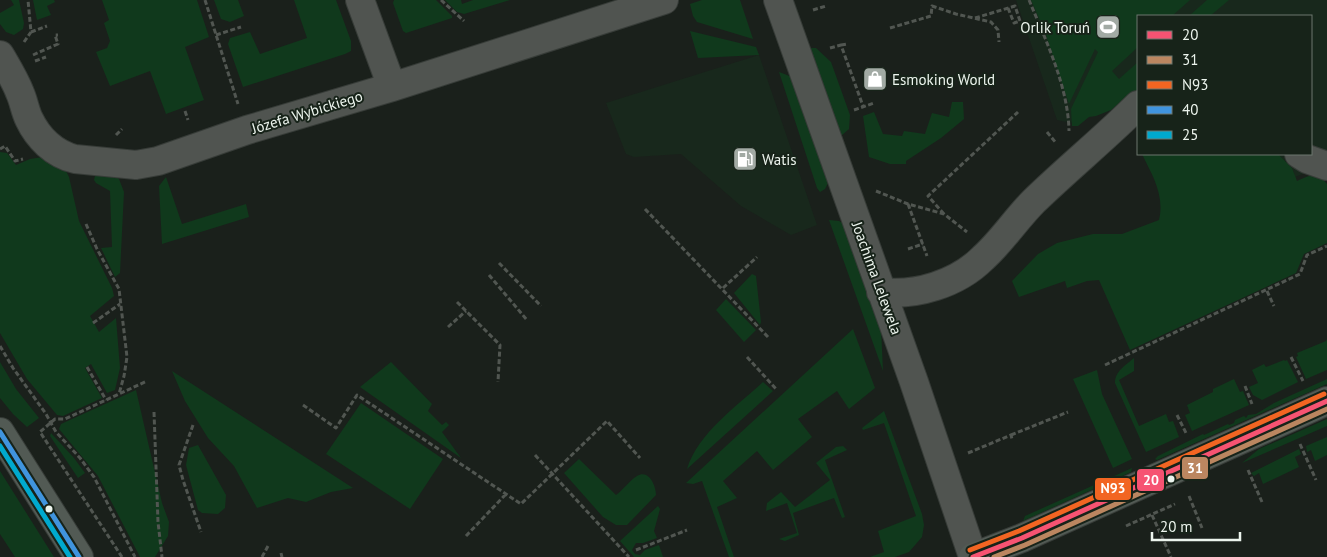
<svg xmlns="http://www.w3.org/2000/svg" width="1327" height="557" font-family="'PT Sans',sans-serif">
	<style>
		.built { fill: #18281c }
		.green { fill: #10391c }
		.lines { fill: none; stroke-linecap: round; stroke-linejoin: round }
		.street-casing { stroke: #373c38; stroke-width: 30 }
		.secondary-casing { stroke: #373c38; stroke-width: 30 }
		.path { stroke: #515651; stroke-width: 3; stroke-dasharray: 5 2.5; stroke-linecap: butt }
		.street { stroke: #505450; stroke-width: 28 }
		.secondary { stroke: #525a54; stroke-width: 28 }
		.bus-1-casing { stroke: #172319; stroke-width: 9 }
		.bus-2-casing { stroke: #172319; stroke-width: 9 }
		.bus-3-casing { stroke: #172319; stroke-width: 9 }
		.bus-4-casing { stroke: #172319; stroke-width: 9 }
		.bus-5-casing { stroke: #172319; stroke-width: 9 }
		.bus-1 { stroke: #f65372; stroke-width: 5 }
		.bus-2 { stroke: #bb8660; stroke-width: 5 }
		.bus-3 { stroke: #f26522; stroke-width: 5 }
		.bus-4 { stroke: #4094de; stroke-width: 5 }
		.bus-5 { stroke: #00a9ce; stroke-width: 5 }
		.bus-dot { fill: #ecf4ed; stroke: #172319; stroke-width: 2 }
		.labels { text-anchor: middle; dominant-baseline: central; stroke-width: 4; stroke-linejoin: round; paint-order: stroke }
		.poi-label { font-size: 15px; fill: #ecf4ed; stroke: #172319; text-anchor: start }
		.street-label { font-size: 15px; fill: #ecf4ed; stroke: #172319 }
		.line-badge { stroke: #172319; stroke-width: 2 }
		.badge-label { font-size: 14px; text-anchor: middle; font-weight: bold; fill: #fff }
	</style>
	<rect width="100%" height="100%" fill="#1a201b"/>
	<path class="built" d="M 1016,0 L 1327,0 L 1327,164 L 1295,177 L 1292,168 L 1278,154 L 1311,154 L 1311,16 L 1138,16 L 1138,71 L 1071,123 L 1057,120 Z
		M 759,55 L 817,225 L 791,235 L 741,206 L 681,154 L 634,157 L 626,154 L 606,103 Z"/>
	<path class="green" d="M 11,0 L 19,0 L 24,23 L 23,29 L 14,35 L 6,32 L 0,24 L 0,13 L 14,5 Z
		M 33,0 L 54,0 L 55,2 L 47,6 L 51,15 L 37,20 Z
		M 102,0 L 197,0 L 209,37 L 185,47 L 204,100 L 166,114 L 150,71 L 110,86 L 96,52 L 107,48 L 110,41 L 104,23 L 109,20 Z
		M 214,0 L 238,0 L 244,16 L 230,22 L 221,19 Z
		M 294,0 L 336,0 L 351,41 L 351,51 L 345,54 L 243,87 L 228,44 L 230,38 L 250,32 L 260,54 L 307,38 Z
		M 394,0 L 436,0 L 452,16 L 452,18 L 406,33 L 403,31 L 393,3 Z
		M 445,0 L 461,0 L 462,4 L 473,0 L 510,0 L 464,14 L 457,12 Z
		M 702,0 L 740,0 L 753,39 L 697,22 L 693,16 L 690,4 Z
		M 1031,0 L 1190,0 L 1172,16 L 1138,16 L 1138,47 L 1112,71 L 1119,79 L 1138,62 L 1138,89 L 1111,110 L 1096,116 L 1089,117 L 1078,126 L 1072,126 L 1071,109 L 1098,52 L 1095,49 L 1069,104 L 1045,32 Z
		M 1207,0 L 1229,0 L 1210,16 L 1189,16 Z
		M 690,31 L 756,47 L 759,55 L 698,58 Z
		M 810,48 L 816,48 L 831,62 L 850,115 L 849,129 L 841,136 Z
		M 779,72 L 792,77 L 829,181 L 825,189 L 820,192 L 817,188 Z
		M 952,102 L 963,102 L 964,119 L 941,138 L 906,161 L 906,164 L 890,164 L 869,157 L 863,116 L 874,112 L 883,134 L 902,136 L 904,131 L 925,134 L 932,113 L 949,117 Z
		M 0,152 L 7,153 L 16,165 L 30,159 L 43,157 L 63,165 L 69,177 L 79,221 L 112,288 L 114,296 L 90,316 L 99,332 L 116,318 L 120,368 L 115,390 L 107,393 L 91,364 L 85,368 L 102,398 L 63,416 L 57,415 L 27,379 L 0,333 Z
		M 1142,154 L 1278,154 L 1292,168 L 1297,181 C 1311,175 1316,171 1327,184 L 1327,243 L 1304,254 L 1296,273 L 1130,350 L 1099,280 L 1087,281 L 1067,288 L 1065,281 L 1019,297 L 1012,281 L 1038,254 L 1057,243 L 1093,234 L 1122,234 L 1159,220 C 1165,195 1152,175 1142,154 Z
		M 108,171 L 119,179 L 124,192 L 120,273 L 115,277 L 101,248 L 112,247 L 110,191 L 96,183 L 94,180 L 95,176 Z
		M 166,177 L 182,224 L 246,204 L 249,217 L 162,244 L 159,186 Z
		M 829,220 L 839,221 L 844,224 L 881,328 L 883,371 Z
		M 752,274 L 756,276 L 761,322 L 760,325 L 734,293 Z
		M 726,299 L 756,330 L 744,342 L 716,310 Z
		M 853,329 L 875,388 L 849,409 L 837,391 L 798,419 L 812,437 L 773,470 L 757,451 L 723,481 L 737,498 L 717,507 L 734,557 L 729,557 L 702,481 L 693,484 L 686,483 Z
		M 1327,339 L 1327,370 L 1306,379 L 1296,357 L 1298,356 L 1297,353 L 1326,341 Z
		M 1134,358 L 1134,371 L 1119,380 L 1139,426 L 1166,414 L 1169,422 L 1173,421 L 1179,437 L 1146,452 L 1115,383 C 1115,371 1126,365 1134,358 Z
		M 1284,360 L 1285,361 L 1287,360 L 1298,382 L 1262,400 L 1253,395 L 1249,387 L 1258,383 L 1252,370 L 1264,364 L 1266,367 Z
		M 0,362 L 16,389 L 39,418 L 27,427 L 13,414 L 0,398 Z
		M 391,362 L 432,404 L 428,411 L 442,425 L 446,422 L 449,425 L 442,432 L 461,458 L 360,387 Z
		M 1097,370 L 1102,394 L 1132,459 L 1113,468 L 1073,379 Z
		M 172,371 L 353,488 L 331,492 L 306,502 L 288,498 L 257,508 L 234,466 L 208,438 L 185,401 Z
		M 1234,379 L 1240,392 L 1243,391 L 1249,405 L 1192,431 L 1185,415 L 1190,413 L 1187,405 L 1213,392 L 1213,389 Z
		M 1327,379 L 1327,384 L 1157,460 L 1155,459 L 1158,456 L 1203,434 L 1204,435 L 1228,424 L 1229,425 L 1234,423 L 1235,420 L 1244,416 L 1246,418 L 1248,415 L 1256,414 L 1274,403 Z
		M 763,382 L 773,391 L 687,469 C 698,433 736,407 763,382 Z
		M 136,390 L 162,503 L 169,522 L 168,536 L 155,557 L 140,557 L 98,476 L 59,429 L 61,424 Z
		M 361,403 L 443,459 L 410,509 L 326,454 Z
		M 884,411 L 922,514 L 924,525 L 922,537 L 909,552 L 895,557 L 870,557 L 884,552 L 878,531 L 916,516 L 884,423 L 863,430 L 862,428 Z
		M 1327,419 L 1327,426 L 1242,463 L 1259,449 Z
		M 51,433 L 74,458 L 85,473 L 78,478 L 50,436 Z
		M 1327,437 L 1327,455 L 1315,461 L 1311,450 L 1307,452 L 1306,446 Z
		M 198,445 L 226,495 L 225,508 L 218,514 L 202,513 L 198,510 L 186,465 L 189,448 Z
		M 843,446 L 847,450 L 825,460 L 845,517 L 842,518 L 834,498 L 793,513 L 799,535 L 785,541 L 779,539 L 797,533 L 787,503 L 766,511 L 767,503 L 781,492 L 795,507 L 830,480 L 816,463 L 836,447 Z
		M 1299,449 L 1301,454 L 1295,457 L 1299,467 L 1263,484 L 1259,473 L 1254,476 L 1251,473 Z
		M 579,459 L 616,495 C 623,490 630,480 637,476 C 649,469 656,486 656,495 L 627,525 L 616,525 L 603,517 L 564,473 Z
		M 1132,468 L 1131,472 L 1023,521 L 1025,516 Z
		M 0,471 L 54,557 L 15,557 L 0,534 Z
		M 658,506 L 660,509 L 654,531 L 657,538 L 643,543 L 636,543 L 632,550 L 635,554 L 640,555 L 645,550 L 659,545 L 663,557 L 634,557 L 620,541 Z"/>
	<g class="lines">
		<defs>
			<path id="street" d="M 360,0 L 392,87
				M 778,0 L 914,382 L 973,557
				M 0,55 C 7,67 15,80 20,93 C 24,102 25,111 29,119 C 38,138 54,154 75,159 L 136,165 L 158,161 L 247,130 L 392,87 L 664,0
				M 1299,154 L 1307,159 L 1327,166
				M 881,292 C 916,296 957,284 983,258 C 1002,241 1016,219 1034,201 C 1068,168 1105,138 1138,105"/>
			<path id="secondary" d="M 0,432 L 79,557
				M 973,557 L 1022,538 L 1327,401"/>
		</defs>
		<use href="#street" class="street-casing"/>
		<use href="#secondary" class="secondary-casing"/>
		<path class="path" d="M 205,0 L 238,104
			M 441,0 L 464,21
			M 1029,0 C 1046,41 1068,86 1069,131
			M 813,10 L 826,6
			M 975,18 L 1015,6 L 1020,21 L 1014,23 L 1008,8
			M 890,28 L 931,16 L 932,6 L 956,14 L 991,22 L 998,30 L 999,42
			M 31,32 L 47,26
			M 216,35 L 241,27
			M 24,42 L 31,32 L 28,0
			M 841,45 L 847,44
			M 830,48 L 841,45 L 863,106
			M 33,55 L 58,44 L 55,35 L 58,35
			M 35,61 L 46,57
			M 854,110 L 874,103
			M 185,111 L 188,120
			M 1047,132 L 1056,143
			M 116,135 L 122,129
			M 0,149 L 5,146 L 15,161 L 23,159
			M 876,191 L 908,204 L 944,214 L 967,232
			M 908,204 L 927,256
			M 645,209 L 768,337
			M 944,214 L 928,196 L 1018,112
			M 86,224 L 97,249 L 119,289 L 127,357 L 124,376 L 119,394
			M 908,249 L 923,244
			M 499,263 L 541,306
			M 489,275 L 527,320
			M 723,288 L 757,257
			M 1267,291 L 1274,306
			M 457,302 L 500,345 L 498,382
			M 93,323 L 120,304
			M 448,327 L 466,311
			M 0,346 L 13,368 L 46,414 L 56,432 L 80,458 L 94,477 L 135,557
			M 747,357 L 777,390
			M 1291,357 L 1303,381
			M 1105,365 L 1300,274 L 1307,255 L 1327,246
			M 87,367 L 106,400
			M 1245,386 L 1252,404
			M 303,405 L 336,428 L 357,395 L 521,504 L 607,421 L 640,458
			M 154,412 L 158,522 L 162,557
			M 1177,415 L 1186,433
			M 193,425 L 179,465 L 183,480 L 201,532
			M 1011,435 L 1068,412
			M 1300,444 L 1316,480
			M 968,453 L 1011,435 L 1012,439
			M 535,455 L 629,557
			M 1248,470 L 1262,502
			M 1189,496 L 1202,528
			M 1152,515 L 1171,557
			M 1126,526 L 1175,504
			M 466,536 L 506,494
			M 636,550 L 687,530
			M 281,553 L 282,557
			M 122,557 L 40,432 L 55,419 L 65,419 L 147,381
			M 262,557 L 268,546"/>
		<use href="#street" class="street"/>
		<use href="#secondary" class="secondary"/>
		<defs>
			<path id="bus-1" d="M 973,557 L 1022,538 L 1327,401"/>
			<path id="bus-2" d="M 994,557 L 1025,545 L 1327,409"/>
			<path id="bus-3" d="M 970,550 L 1019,531 L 1324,394"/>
			<path id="bus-4" d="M 0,432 L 79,557"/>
			<path id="bus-5" d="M 0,446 L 70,557"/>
		</defs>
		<use href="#bus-1" class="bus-1-casing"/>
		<use href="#bus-2" class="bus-2-casing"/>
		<use href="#bus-3" class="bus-3-casing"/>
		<use href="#bus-4" class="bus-4-casing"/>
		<use href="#bus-5" class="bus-5-casing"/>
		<use href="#bus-1" class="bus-1"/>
		<use href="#bus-2" class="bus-2"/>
		<use href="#bus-3" class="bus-3"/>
		<use href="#bus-4" class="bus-4"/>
		<use href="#bus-5" class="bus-5"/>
	</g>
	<defs>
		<symbol id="stadium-square" viewBox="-11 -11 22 22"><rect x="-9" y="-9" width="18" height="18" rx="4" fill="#a2aaa4" stroke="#172319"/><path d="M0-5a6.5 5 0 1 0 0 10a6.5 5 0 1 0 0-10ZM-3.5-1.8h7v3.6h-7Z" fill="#fff"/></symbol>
		<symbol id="shop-square" viewBox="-11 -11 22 22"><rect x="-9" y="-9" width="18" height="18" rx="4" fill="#a2aaa4" stroke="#172319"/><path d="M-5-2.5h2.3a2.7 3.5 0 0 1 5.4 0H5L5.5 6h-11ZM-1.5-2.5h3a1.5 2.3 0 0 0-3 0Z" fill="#fff"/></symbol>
		<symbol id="fuel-square" viewBox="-11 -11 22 22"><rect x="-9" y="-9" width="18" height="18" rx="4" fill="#a2aaa4" stroke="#172319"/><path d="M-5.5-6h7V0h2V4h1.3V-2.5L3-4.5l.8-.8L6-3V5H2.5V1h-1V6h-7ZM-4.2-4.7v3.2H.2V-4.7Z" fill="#fff"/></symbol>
	</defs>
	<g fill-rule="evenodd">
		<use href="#stadium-square" x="1094" y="13" width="28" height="28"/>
		<use href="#shop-square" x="861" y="65" width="28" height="28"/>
		<use href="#fuel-square" x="731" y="145" width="28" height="28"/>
	</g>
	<g class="bus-dot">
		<circle cx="1171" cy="479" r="4.5"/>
		<circle cx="49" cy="509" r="4.5"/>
	</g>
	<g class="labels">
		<g class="poi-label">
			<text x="1090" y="27" text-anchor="end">Orlik Toruń</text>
			<text x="892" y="79">Esmoking World</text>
			<text x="762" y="159">Watis</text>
		</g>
		<g class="street-label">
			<text transform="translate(307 112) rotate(-17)">Józefa Wybickiego</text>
			<text transform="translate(877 278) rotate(70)">Joachima Lelewela</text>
		</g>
	</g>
	<g class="line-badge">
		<rect x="1181" y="456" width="28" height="24" rx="5" fill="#bb8660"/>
		<rect x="1136" y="468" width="29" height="24" rx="5" fill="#f65372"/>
		<rect x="1094" y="477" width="38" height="24" rx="5" fill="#f26522"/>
	</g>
	<g class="badge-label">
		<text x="1195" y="473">31</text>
		<text x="1151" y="485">20</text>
		<text x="1113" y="493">N93</text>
	</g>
	<rect x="1137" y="15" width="175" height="140" fill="#172319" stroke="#6c776e"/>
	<rect x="1147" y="31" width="25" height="8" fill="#f65372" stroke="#6c776e"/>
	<text x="1182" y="40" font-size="15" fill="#ecf4ed">20</text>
	<rect x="1147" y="56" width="25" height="8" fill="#bb8660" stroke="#6c776e"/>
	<text x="1182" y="65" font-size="15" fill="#ecf4ed">31</text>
	<rect x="1147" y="81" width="25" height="8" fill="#f26522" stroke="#6c776e"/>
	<text x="1182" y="90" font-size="15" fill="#ecf4ed">N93</text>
	<rect x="1147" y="106" width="25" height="8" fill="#4094de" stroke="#6c776e"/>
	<text x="1182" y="115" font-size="15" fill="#ecf4ed">40</text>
	<rect x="1147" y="131" width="25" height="8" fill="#00a9ce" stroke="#6c776e"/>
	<text x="1182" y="140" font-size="15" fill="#ecf4ed">25</text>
	<path d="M1152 532v8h88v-8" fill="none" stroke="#ecf4ed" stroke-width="2.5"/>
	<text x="1160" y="532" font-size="15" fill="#ecf4ed" stroke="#172319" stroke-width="4" paint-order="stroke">20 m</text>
</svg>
